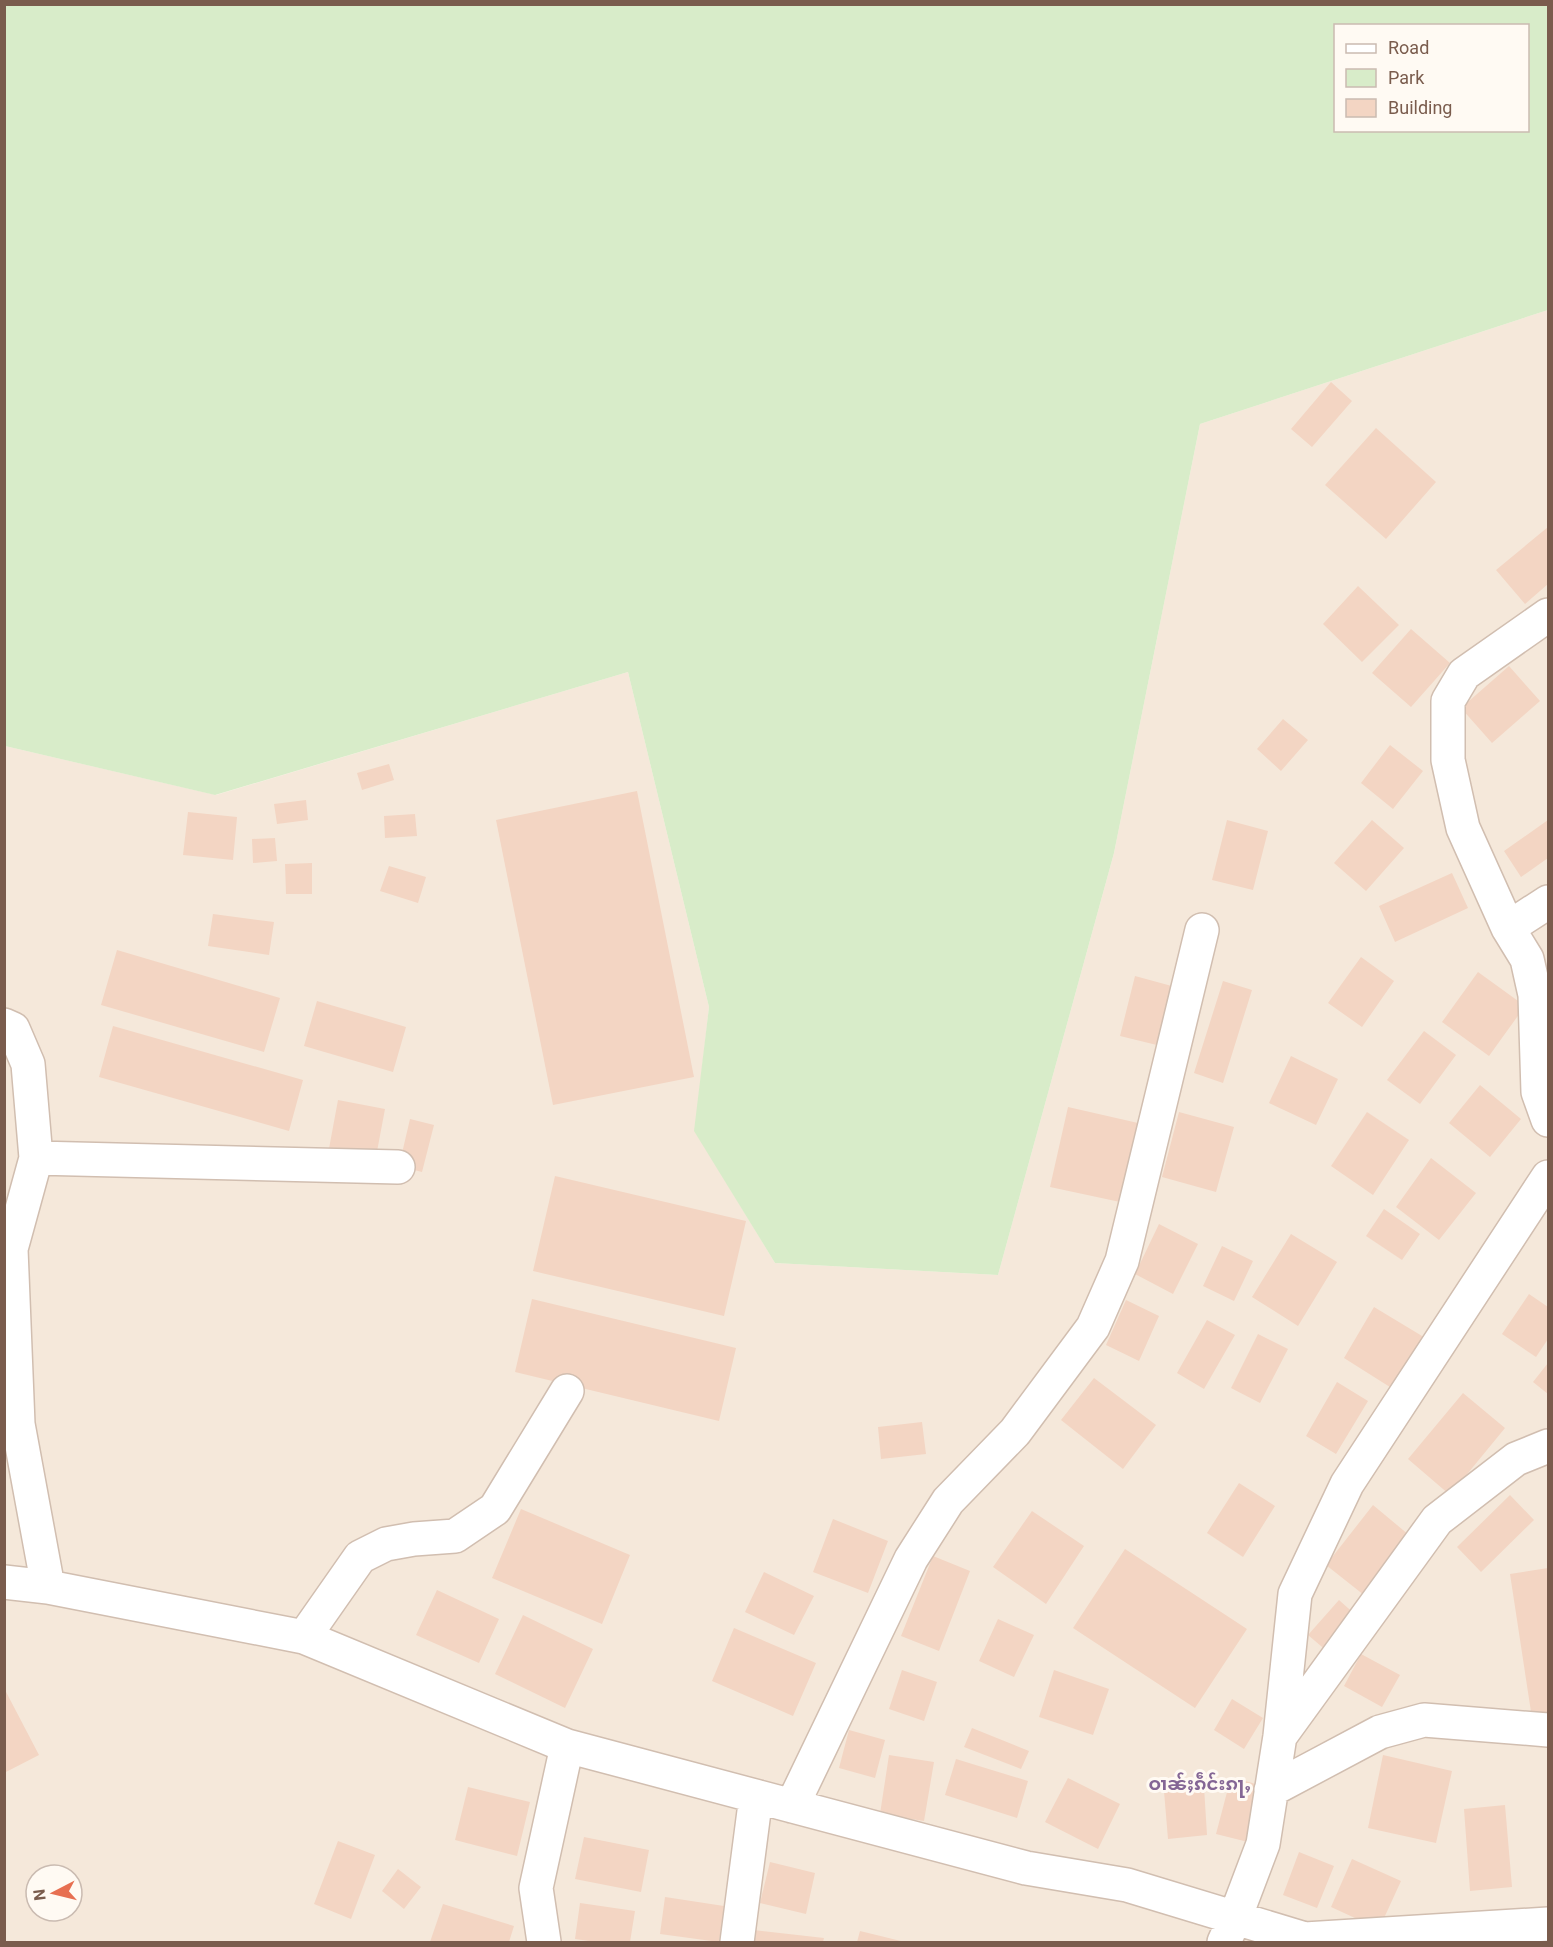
<svg xmlns="http://www.w3.org/2000/svg" width="1553" height="1947" font-family="Roboto,'Noto Sans Myanmar',sans-serif">
	<style>
		.residential { fill: #f5e8da; fill-rule: evenodd }
		.green { fill: #d8ecc9; fill-rule: evenodd }
		.building { fill: #f3d5c3 }
		.lines { fill: none; stroke-linecap: round; stroke-linejoin: round }
		.minor-casing { stroke: #d1beb0; stroke-width: 36 }
		.minor { stroke: #fff; stroke-width: 33 }
		.labels { text-anchor: middle; dominant-baseline: central; stroke-width: 6; stroke-linejoin: round; paint-order: stroke }
		.quarter-label { font-size: 18px; font-weight: bold; fill: #846695; stroke: #fffaf3 }
	</style>
	<rect width="100%" height="100%" fill="#fdf6ec"/>
	<path class="residential" d="M 1548,310 L 1548,1942 L 5,1942 L 5,746 L 216,795 L 628,672 L 709,1007 L 695,1131 L 775,1263 L 998,1275 L 1114,853 L 1200,424 ZM 36,1875 L 72,1875 L 72,1911 L 36,1911 Z"/>
	<path class="green" d="M 5,4 L 1548,5 L 1548,310 L 1200,424 L 1114,853 L 998,1275 L 775,1263 L 694,1131 L 709,1007 L 628,672 L 215,795 L 5,746 ZM 1336,26 L 1528,26 L 1528,130 L 1336,130 Z"/>
	<path class="building" d="M 1331,382 L 1352,401 L 1312,447 L 1291,429 Z
		M 1376,428 L 1436,482 L 1386,539 L 1325,485 Z
		M 1548,527 L 1548,584 L 1525,604 L 1496,570 Z
		M 1358,586 L 1399,625 L 1362,662 L 1323,624 Z
		M 1411,629 L 1450,663 L 1411,707 L 1372,673 Z
		M 1509,666 L 1540,701 L 1492,743 L 1461,708 Z
		M 1283,719 L 1308,740 L 1281,771 L 1257,749 Z
		M 1390,745 L 1423,771 L 1393,809 L 1361,783 Z
		M 389,764 L 394,780 L 362,790 L 357,773 Z
		M 637,791 L 694,1077 L 553,1105 L 496,820 Z
		M 306,800 L 308,820 L 277,824 L 274,804 Z
		M 188,812 L 237,817 L 233,860 L 183,855 Z
		M 415,814 L 417,836 L 385,838 L 384,816 Z
		M 1227,820 L 1268,831 L 1253,890 L 1212,880 Z
		M 1372,820 L 1404,848 L 1366,891 L 1334,863 Z
		M 1548,820 L 1548,858 L 1521,877 L 1504,851 Z
		M 275,838 L 277,861 L 253,863 L 252,839 Z
		M 312,863 L 312,894 L 286,894 L 285,864 Z
		M 389,866 L 426,877 L 418,903 L 380,891 Z
		M 1452,873 L 1468,908 L 1395,942 L 1379,906 Z
		M 213,914 L 274,922 L 269,955 L 208,946 Z
		M 117,950 L 280,998 L 264,1052 L 101,1005 Z
		M 1361,957 L 1394,981 L 1362,1027 L 1328,1003 Z
		M 1478,972 L 1525,1006 L 1489,1056 L 1442,1022 Z
		M 1135,976 L 1179,988 L 1165,1047 L 1120,1036 Z
		M 1223,981 L 1252,990 L 1223,1083 L 1194,1073 Z
		M 317,1001 L 406,1027 L 393,1072 L 304,1046 Z
		M 113,1026 L 303,1080 L 289,1131 L 99,1077 Z
		M 1424,1031 L 1456,1055 L 1420,1104 L 1387,1080 Z
		M 1291,1056 L 1338,1079 L 1316,1125 L 1269,1103 Z
		M 1480,1085 L 1521,1119 L 1490,1157 L 1449,1123 Z
		M 338,1100 L 385,1109 L 375,1162 L 328,1154 Z
		M 1068,1107 L 1138,1123 L 1120,1202 L 1050,1187 Z
		M 1179,1112 L 1234,1127 L 1216,1192 L 1162,1177 Z
		M 1367,1112 L 1409,1140 L 1373,1195 L 1331,1166 Z
		M 410,1119 L 434,1125 L 422,1172 L 399,1166 Z
		M 1431,1158 L 1476,1193 L 1439,1240 L 1396,1207 Z
		M 555,1176 L 746,1221 L 724,1316 L 533,1271 Z
		M 1384,1209 L 1420,1234 L 1402,1260 L 1366,1236 Z
		M 1159,1224 L 1198,1244 L 1173,1294 L 1135,1274 Z
		M 1291,1234 L 1337,1262 L 1298,1326 L 1252,1297 Z
		M 1222,1246 L 1253,1261 L 1234,1301 L 1203,1286 Z
		M 1529,1294 L 1548,1307 L 1548,1339 L 1536,1357 L 1502,1334 Z
		M 532,1299 L 736,1348 L 719,1421 L 515,1372 Z
		M 1126,1300 L 1159,1316 L 1139,1361 L 1106,1345 Z
		M 1374,1307 L 1432,1342 L 1401,1394 L 1344,1358 Z
		M 1207,1320 L 1235,1335 L 1204,1389 L 1177,1373 Z
		M 1258,1334 L 1288,1349 L 1260,1403 L 1231,1388 Z
		M 1548,1363 L 1548,1394 L 1533,1382 Z
		M 1094,1378 L 1156,1425 L 1123,1469 L 1061,1420 Z
		M 1337,1382 L 1368,1401 L 1336,1454 L 1306,1436 Z
		M 1463,1393 L 1505,1428 L 1450,1495 L 1408,1459 Z
		M 922,1422 L 926,1454 L 881,1459 L 878,1427 Z
		M 1239,1483 L 1275,1506 L 1243,1557 L 1207,1533 Z
		M 1510,1495 L 1534,1520 L 1481,1572 L 1457,1547 Z
		M 1373,1505 L 1415,1540 L 1369,1599 L 1326,1565 Z
		M 521,1509 L 630,1555 L 602,1624 L 492,1578 Z
		M 1032,1511 L 1084,1546 L 1046,1604 L 993,1567 Z
		M 833,1519 L 888,1541 L 868,1593 L 813,1572 Z
		M 1125,1549 L 1247,1629 L 1195,1708 L 1073,1628 Z
		M 933,1556 L 970,1571 L 939,1651 L 901,1636 Z
		M 1548,1568 L 1548,1722 L 1533,1725 L 1510,1574 Z
		M 764,1572 L 814,1596 L 794,1635 L 745,1612 Z
		M 437,1590 L 499,1619 L 479,1663 L 416,1635 Z
		M 1339,1600 L 1358,1617 L 1328,1652 L 1308,1635 Z
		M 523,1615 L 593,1649 L 565,1708 L 495,1674 Z
		M 998,1619 L 1034,1635 L 1014,1677 L 979,1661 Z
		M 734,1628 L 816,1663 L 793,1716 L 712,1681 Z
		M 1361,1654 L 1400,1675 L 1382,1707 L 1344,1686 Z
		M 902,1670 L 937,1682 L 924,1721 L 889,1709 Z
		M 1054,1670 L 1109,1689 L 1093,1735 L 1039,1717 Z
		M 4,1688 L 39,1755 L 4,1773 Z
		M 1232,1699 L 1263,1718 L 1244,1749 L 1214,1730 Z
		M 972,1728 L 1029,1751 L 1021,1769 L 964,1747 Z
		M 849,1730 L 885,1740 L 875,1778 L 839,1768 Z
		M 889,1755 L 934,1762 L 924,1821 L 880,1814 Z
		M 1383,1755 L 1452,1771 L 1436,1843 L 1368,1828 Z
		M 956,1759 L 1028,1781 L 1017,1818 L 945,1795 Z
		M 1231,1777 L 1263,1786 L 1248,1842 L 1216,1834 Z
		M 1068,1778 L 1120,1804 L 1098,1849 L 1045,1822 Z
		M 468,1787 L 530,1802 L 517,1856 L 455,1840 Z
		M 1204,1787 L 1207,1835 L 1168,1839 L 1164,1791 Z
		M 1505,1805 L 1512,1887 L 1470,1891 L 1464,1809 Z
		M 584,1837 L 649,1850 L 641,1892 L 575,1879 Z
		M 338,1841 L 375,1855 L 351,1919 L 314,1904 Z
		M 1299,1852 L 1334,1866 L 1317,1908 L 1283,1895 Z
		M 1352,1859 L 1401,1881 L 1379,1929 L 1331,1907 Z
		M 770,1862 L 815,1873 L 806,1914 L 760,1903 Z
		M 398,1869 L 421,1887 L 404,1909 L 382,1891 Z
		M 665,1897 L 724,1906 L 719,1942 L 660,1934 Z
		M 580,1903 L 635,1911 L 630,1942 L 596,1942 L 575,1939 Z
		M 443,1904 L 514,1926 L 509,1942 L 430,1942 Z
		M 754,1930 L 824,1938 L 823,1942 L 753,1942 Z
		M 860,1931 L 905,1942 L 857,1942 Z"/>
	<g class="lines">
		<defs>
			<path id="minor" d="M 1548,615 L 1464,674 L 1448,701 L 1448,760 L 1463,828 L 1508,928 L 1527,959 L 1535,995 L 1538,1092 L 1548,1120
				M 1508,928 L 1548,902
				M 4,1025 L 13,1029 L 28,1064 L 36,1158 L 11,1249 L 18,1424 L 48,1587
				M 36,1158 L 398,1167
				M 4,1582 L 48,1587 L 304,1637 L 567,1746 L 1026,1868 L 1127,1885 L 1305,1939 L 1548,1924
				M 304,1637 L 360,1557 L 386,1544 L 414,1539 L 455,1536 L 495,1509 L 567,1391
				M 1281,1735 L 1437,1520 L 1516,1459 L 1548,1446
				M 1271,1790 L 1380,1732 L 1424,1720 L 1548,1730
				M 792,1806 L 911,1559 L 948,1501 L 1015,1432 L 1093,1327 L 1122,1261 L 1202,930
				M 544,1942 L 536,1888 L 567,1746
				M 737,1942 L 756,1796
				M 1224,1942 L 1235,1918 L 1263,1844 L 1280,1736 L 1295,1594 L 1347,1484 L 1548,1177"/>
		</defs>
		<use href="#minor" class="minor-casing"/>
		<use href="#minor" class="minor"/>
	</g>
	<g class="labels">
		<g class="quarter-label">
			<text x="1200" y="1783">ဝၢၼ်ႈၵဵင်းၵႃႇ</text>
		</g>
	</g>
	<rect width="1553" height="1947" fill="none" stroke="#7a5c4d" stroke-width="12"/>
	<rect x="1334" y="24" width="195" height="108" fill="#fffaf3" stroke="#cabbb1" stroke-width="1.5"/>
	<rect x="1346" y="44" width="30" height="9" fill="#ffffff" stroke="#cabbb1" stroke-width="1.5"/>
	<text x="1388" y="54" font-size="18" fill="#7a5c4d">Road</text>
	<rect x="1346" y="69" width="30" height="18" fill="#d8ecc9" stroke="#cabbb1" stroke-width="1.5"/>
	<text x="1388" y="84" font-size="18" fill="#7a5c4d">Park</text>
	<rect x="1346" y="99" width="30" height="18" fill="#f3d5c3" stroke="#cabbb1" stroke-width="1.5"/>
	<text x="1388" y="114" font-size="18" fill="#7a5c4d">Building</text>
	<g transform="translate(54 1893) rotate(263)"><circle r="28" fill="#fffaf3" stroke="#cabbb1" stroke-width="1.5"/>
	<path d="M0-4.5L10 22L0 15L-10 22Z" fill="#e76f51"/>
	<text y="-9" font-size="16" font-weight="bold" text-anchor="middle" fill="#7a5c4d">N</text>
	</g>
</svg>
